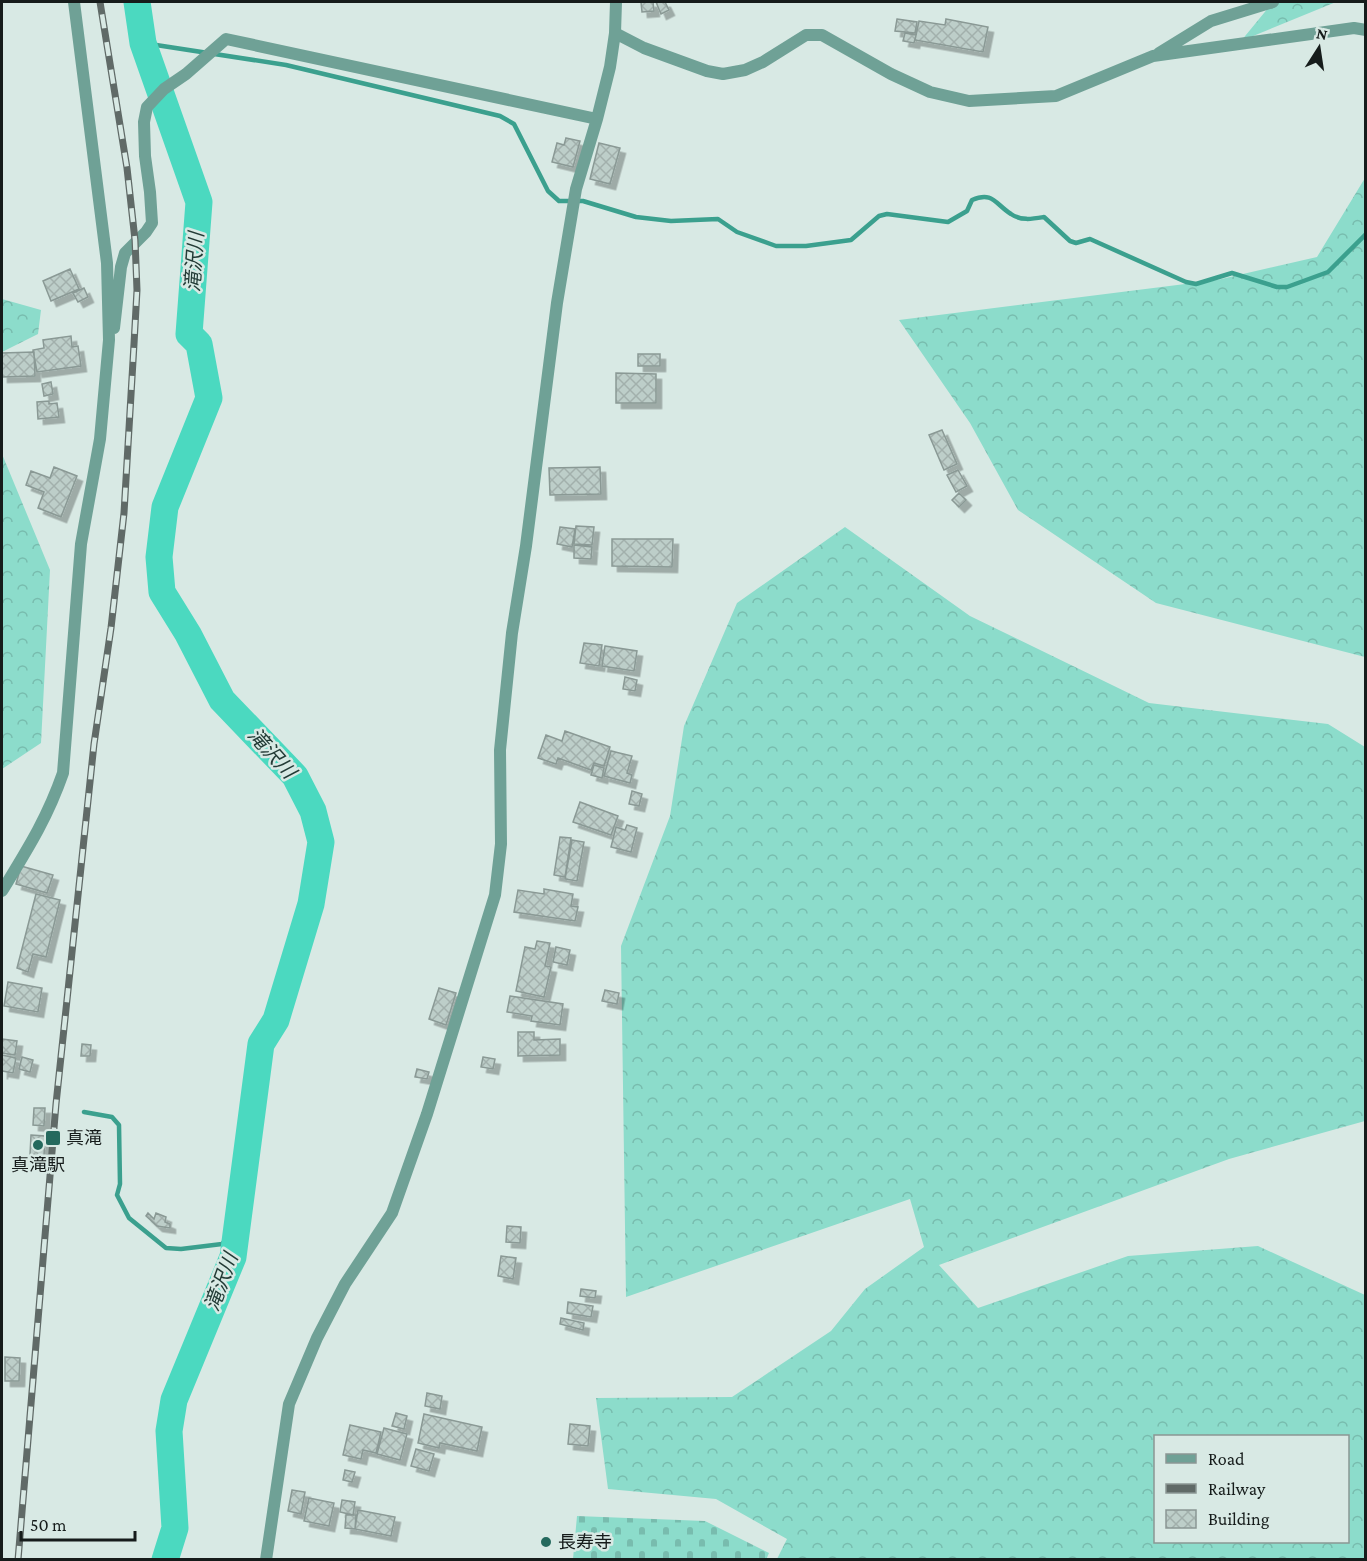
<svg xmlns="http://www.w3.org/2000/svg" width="1367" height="1561" font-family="'Crimson Pro','Noto Sans JP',serif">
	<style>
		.forest { fill: url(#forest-crowns); fill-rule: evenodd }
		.cemetery { fill: url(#cemetery-stones) }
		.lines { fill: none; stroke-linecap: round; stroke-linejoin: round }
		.stream { stroke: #3ba08e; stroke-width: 4.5 }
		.river { stroke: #4bd9c0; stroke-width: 27 }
		.building { fill: url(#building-cross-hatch); stroke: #8a9995; stroke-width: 1.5; filter: url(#shadow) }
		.minor { stroke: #6fa196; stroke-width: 12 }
		.rail-casing { stroke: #606a67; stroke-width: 7 }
		.rail { stroke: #d8e9e4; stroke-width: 4.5; stroke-dasharray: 14; stroke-linecap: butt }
		.poi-dot { fill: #24695d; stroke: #d8e9e4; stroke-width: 2 }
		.labels { text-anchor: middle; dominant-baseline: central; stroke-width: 5; stroke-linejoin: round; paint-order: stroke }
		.poi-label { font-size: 18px; fill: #161c1b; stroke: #d8e9e4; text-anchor: start }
		.water-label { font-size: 20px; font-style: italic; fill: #233b36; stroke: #d8e9e4 }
	</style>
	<defs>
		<pattern id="forest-crowns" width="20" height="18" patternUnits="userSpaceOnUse" patternTransform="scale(1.5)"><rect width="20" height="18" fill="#8cdccb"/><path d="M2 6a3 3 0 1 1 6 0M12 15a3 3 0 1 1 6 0" fill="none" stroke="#78bcae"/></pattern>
		<pattern id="cemetery-stones" width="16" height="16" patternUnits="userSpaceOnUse" patternTransform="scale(1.5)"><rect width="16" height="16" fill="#8cdccb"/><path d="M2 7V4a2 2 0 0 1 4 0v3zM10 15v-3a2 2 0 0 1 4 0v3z" fill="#78bcae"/></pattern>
		<pattern id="building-cross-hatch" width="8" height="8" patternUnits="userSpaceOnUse" patternTransform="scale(1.5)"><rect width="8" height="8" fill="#bdcec9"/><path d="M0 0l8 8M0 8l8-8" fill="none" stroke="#a2b0ac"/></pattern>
		<filter id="shadow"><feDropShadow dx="5.5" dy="5.5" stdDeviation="0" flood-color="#0004"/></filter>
	</defs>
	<rect width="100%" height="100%" fill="#d8e9e4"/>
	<path class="forest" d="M 1273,2 L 1336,2 L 1241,41 Z
		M 1365,178 L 1365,657 L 1156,603 L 1018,510 L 970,423 L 899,320 L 1217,280 L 1317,257 Z
		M 2,299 L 41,310 L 38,334 L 2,352 Z
		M 2,454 L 50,570 L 41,743 L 2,769 Z
		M 845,527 L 970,616 L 1149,703 L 1328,724 L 1365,747 L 1365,1121 L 1229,1159 L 939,1265 L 978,1308 L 1128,1256 L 1258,1246 L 1365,1295 L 1365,1559 L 777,1559 L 787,1539 L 716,1499 L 608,1489 L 596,1398 L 732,1397 L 831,1331 L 865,1289 L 924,1247 L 910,1199 L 626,1297 L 621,946 L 670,816 L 684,726 L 737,603 ZM 1348,1436 L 1348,1542 L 1156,1542 L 1156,1436 Z"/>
	<path class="cemetery" d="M 577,1516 L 705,1521 L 769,1553 L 766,1560 L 573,1559 Z"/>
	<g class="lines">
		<path class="stream" d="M 143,43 L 286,65 L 500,116 L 514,124 L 548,191 L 559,201 L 583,201 L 636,217 L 671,221 L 718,219 L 737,232 L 776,246 L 806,246 L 851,240 L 879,216 L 887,214 L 948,222 L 967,211 L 972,200 C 993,191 995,204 1011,214 C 1021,221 1032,219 1044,217 L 1070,241 L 1076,243 L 1090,239 L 1186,282 L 1196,284 L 1232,273 L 1277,287 L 1287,287 L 1328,272 L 1366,234
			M 84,1112 L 112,1117 L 119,1125 L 120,1184 L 117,1195 L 129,1218 L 166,1248 L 181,1249 L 222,1244 L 236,1228"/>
		<path class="river" d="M 137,2 L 143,43 L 199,202 L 189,334 L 199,344 L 209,398 L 165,507 L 159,557 L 162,592 L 188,634 L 222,700 L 295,776 L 313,811 L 321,842 L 311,904 L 276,1020 L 261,1044 L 233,1257 L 174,1400 L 169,1431 L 175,1528 L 165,1560"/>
	</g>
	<path class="building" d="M 641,2 L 653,2 L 654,11 L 642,12 Z
		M 656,2 L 665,2 L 669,10 L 661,14 Z
		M 897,19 L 917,22 L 915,33 L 895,31 Z
		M 946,19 L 988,27 L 983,52 L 915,40 L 919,21 L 945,25 Z
		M 905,33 L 916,35 L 914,43 L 903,41 Z
		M 566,138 L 580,141 L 573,167 L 552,162 L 557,143 L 564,145 Z
		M 599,143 L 620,148 L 610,184 L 590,179 Z
		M 70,269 L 79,289 L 51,301 L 43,281 Z
		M 84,288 L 88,297 L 78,302 L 73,293 Z
		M 71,336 L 72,347 L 78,346 L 81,366 L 37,372 L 33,350 L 44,348 L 43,340 Z
		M 34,352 L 35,376 L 2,377 L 2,353 Z
		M 638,354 L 660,354 L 660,366 L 638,366 Z
		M 616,373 L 656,374 L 656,403 L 616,403 Z
		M 51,382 L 53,394 L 44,396 L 42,384 Z
		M 49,401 L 49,404 L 57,403 L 59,417 L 38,419 L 37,402 Z
		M 942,430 L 957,464 L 944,470 L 929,435 Z
		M 54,467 L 77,476 L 61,517 L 38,508 L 44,492 L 26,485 L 31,471 L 50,478 Z
		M 600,467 L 601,494 L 550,495 L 549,468 Z
		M 958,470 L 967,486 L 956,492 L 947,475 Z
		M 959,493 L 966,500 L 959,507 L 952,500 Z
		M 576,526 L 594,527 L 592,545 L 574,544 Z
		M 560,527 L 575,529 L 572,547 L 557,544 Z
		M 612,539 L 673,539 L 672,567 L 612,566 Z
		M 574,545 L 592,547 L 591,559 L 574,558 Z
		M 584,643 L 602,645 L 599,666 L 580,663 Z
		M 605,646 L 637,651 L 634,671 L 602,666 Z
		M 625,677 L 637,680 L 635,691 L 623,689 Z
		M 565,731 L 610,747 L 604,766 L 594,763 L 591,770 L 558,758 L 556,764 L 538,758 L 546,735 L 562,741 Z
		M 611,751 L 632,756 L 627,773 L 632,775 L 630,783 L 604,776 Z
		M 594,765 L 604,768 L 602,778 L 591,775 Z
		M 632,791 L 642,794 L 639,806 L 629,804 Z
		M 580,802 L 618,816 L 611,835 L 573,822 Z
		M 627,825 L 637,828 L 631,852 L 611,847 L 616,827 L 625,830 Z
		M 560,837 L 571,838 L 565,877 L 554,875 Z
		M 572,840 L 584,842 L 577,881 L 565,879 Z
		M 21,866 L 53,875 L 47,893 L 16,884 Z
		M 544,889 L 573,894 L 571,906 L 578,907 L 575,921 L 514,912 L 518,890 L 544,894 Z
		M 36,894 L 60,900 L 46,957 L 33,954 L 28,972 L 17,968 Z
		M 537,941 L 550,943 L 545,966 L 551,967 L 544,997 L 516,991 L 525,947 L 535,949 Z
		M 556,947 L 570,950 L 567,965 L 553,962 Z
		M 8,982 L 42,988 L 38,1012 L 4,1006 Z
		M 439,988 L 456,993 L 446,1025 L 429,1019 Z
		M 605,990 L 619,993 L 617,1004 L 602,1001 Z
		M 510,996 L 563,1004 L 560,1025 L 531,1021 L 532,1016 L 507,1012 Z
		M 518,1032 L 534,1032 L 534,1040 L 560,1039 L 560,1055 L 518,1056 Z
		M 2,1039 L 17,1041 L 15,1055 L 2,1053 Z
		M 82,1044 L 91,1045 L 90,1056 L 81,1056 Z
		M 2,1055 L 16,1058 L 13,1073 L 2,1071 L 2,1074 Z
		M 22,1057 L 33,1060 L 30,1072 L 19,1069 Z
		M 483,1057 L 495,1059 L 493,1069 L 481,1067 Z
		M 417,1069 L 429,1072 L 427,1079 L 415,1077 Z
		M 34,1108 L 45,1108 L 44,1126 L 33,1125 Z
		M 31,1135 L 45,1136 L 44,1156 L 30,1155 Z
		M 148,1213 L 154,1219 L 156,1213 L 166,1217 L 165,1222 L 170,1224 L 170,1228 L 157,1226 L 146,1216 Z
		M 507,1226 L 521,1227 L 520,1243 L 506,1242 Z
		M 501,1256 L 516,1258 L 513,1279 L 498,1276 Z
		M 581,1289 L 596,1291 L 595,1298 L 580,1296 Z
		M 568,1302 L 593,1306 L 591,1317 L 567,1313 Z
		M 561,1318 L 584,1323 L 583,1330 L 560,1324 Z
		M 5,1357 L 20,1358 L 19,1381 L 5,1381 Z
		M 427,1393 L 442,1396 L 440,1409 L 425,1406 Z
		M 396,1413 L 407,1416 L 404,1429 L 392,1426 Z
		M 424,1414 L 482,1427 L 477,1451 L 440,1443 L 439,1448 L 418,1443 Z
		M 570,1424 L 590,1426 L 588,1446 L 568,1444 Z
		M 350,1425 L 381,1432 L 376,1453 L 363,1450 L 361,1459 L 343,1455 Z
		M 384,1428 L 407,1434 L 400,1460 L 377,1454 Z
		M 416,1449 L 434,1454 L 429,1471 L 411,1466 Z
		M 345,1470 L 355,1472 L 352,1482 L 343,1480 Z
		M 292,1490 L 305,1492 L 301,1514 L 288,1511 Z
		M 309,1498 L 334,1503 L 329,1526 L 304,1521 Z
		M 342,1500 L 355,1502 L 353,1515 L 340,1512 Z
		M 358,1510 L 395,1517 L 391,1536 L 355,1529 Z
		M 346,1515 L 356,1515 L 355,1529 L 345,1528 Z"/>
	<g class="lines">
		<path class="minor" d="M 615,33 L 644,48 L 707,71 L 723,74 L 745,70 L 763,62 L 806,35 L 822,35 L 891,74 L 930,92 L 969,101 L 1056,96 L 1153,56 L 1354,28 L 1366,30
			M 1159,53 L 1211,21 L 1273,2
			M 114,328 L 121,267 L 125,253 L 146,232 L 152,223 L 150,192 L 145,156 L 144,122 L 147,107 L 164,89 L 186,74 L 226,39 L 597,119
			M 2,891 C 27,850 47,819 63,773 L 81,544 L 100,439 L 109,340 L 107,263 L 74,2
			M 266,1560 L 289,1404 L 317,1338 L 345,1284 L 392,1213 L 427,1114 L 495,895 L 501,844 L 500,750 L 512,633 L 526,546 L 557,303 L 576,189 L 597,119 L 610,67 L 615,33 L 616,2"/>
		<defs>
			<path id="rail" d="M 18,1560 L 56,1104 L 94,744 L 111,628 L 124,513 L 134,344 L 137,290 L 135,240 L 127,168 L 100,2"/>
		</defs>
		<use href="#rail" class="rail-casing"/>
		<use href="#rail" class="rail"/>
	</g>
	<g class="poi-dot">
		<rect x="45" y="1130" width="16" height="16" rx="3"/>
		<circle cx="38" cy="1145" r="6"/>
		<circle cx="546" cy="1542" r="6"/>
	</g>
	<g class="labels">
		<g class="poi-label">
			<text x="66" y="1138">真滝</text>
			<text x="38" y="1165" text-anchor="middle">真滝駅</text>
			<text x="558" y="1542">長寿寺</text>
		</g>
		<g class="water-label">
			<text transform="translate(194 262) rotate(-86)">滝沢川</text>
			<text transform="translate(272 753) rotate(48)">滝沢川</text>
			<text transform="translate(221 1282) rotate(-70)">滝沢川</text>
		</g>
	</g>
	<rect width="1367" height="1561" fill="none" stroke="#161c1b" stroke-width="6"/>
	<rect x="1154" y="1435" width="195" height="108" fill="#d8e9e4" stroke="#8a9794" stroke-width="1.5"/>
	<rect x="1166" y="1454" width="30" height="9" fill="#6fa196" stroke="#8a9794" stroke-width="1.5"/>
	<text x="1208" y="1465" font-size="18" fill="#161c1b">Road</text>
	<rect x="1166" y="1484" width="30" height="9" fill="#606a67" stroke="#8a9794" stroke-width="1.5"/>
	<text x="1208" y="1495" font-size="18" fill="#161c1b">Railway</text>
	<rect x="1166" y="1510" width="30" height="18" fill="url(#building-cross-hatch)" stroke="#8a9794" stroke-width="1.5"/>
	<text x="1208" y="1525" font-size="18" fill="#161c1b">Building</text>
	<g transform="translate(1319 48) rotate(12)" stroke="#d8e9e4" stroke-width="4.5" paint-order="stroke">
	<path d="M0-4.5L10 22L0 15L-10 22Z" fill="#161c1b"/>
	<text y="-9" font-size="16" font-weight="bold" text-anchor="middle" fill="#161c1b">N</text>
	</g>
	<path d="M21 1531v9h114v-9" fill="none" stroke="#161c1b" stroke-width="3"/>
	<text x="30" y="1531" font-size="18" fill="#161c1b" stroke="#d8e9e4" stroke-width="4.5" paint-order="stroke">50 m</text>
</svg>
